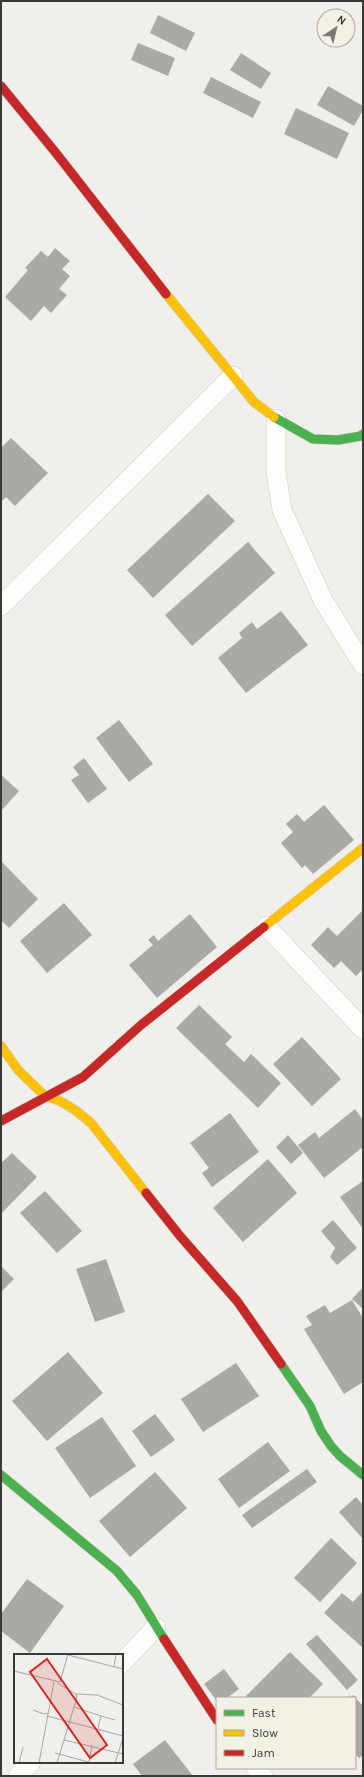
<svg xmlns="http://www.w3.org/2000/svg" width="364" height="1777" font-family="Karla,sans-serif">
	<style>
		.building { fill: #aaa9a4 }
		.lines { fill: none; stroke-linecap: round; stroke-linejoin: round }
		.street-casing { stroke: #cbc9c5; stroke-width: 20 }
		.fast-casing { stroke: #cbc9c5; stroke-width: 10 }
		.slow-casing { stroke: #cbc9c5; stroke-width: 10 }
		.jam-casing { stroke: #cbc9c5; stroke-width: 10 }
		.street { stroke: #fdfdfc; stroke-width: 19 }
		.fast { stroke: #4caf50; stroke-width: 9 }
		.slow { stroke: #ffc107; stroke-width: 9 }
		.jam { stroke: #c62828; stroke-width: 9 }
		.inset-road { fill: none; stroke: #a7a6a1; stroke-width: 1 }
		.view { fill: #d62828; fill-opacity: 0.15; stroke: #d62828; stroke-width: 2 }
		.inset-edge { fill: none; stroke: #3a3935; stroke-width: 2 }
	</style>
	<rect width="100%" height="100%" fill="#f0efe9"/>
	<path class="building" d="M 158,15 L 195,33 L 186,51 L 150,33 Z
		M 138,43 L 175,58 L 168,76 L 131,60 Z
		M 241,53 L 271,73 L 261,89 L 230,70 Z
		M 211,77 L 261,102 L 253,118 L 203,93 Z
		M 328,86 L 363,106 L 363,110 L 354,126 L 317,105 Z
		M 296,108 L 349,133 L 337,159 L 284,134 Z
		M 55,248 L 70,261 L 62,269 L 70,276 L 59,289 L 67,295 L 51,313 L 44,306 L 31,321 L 5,297 L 28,270 L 25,268 L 41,251 L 48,257 Z
		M 11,438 L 48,473 L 15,506 L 6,497 L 1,502 L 1,448 Z
		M 208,494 L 235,521 L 153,598 L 127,570 Z
		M 248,542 L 275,573 L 192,646 L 165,615 Z
		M 281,611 L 308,645 L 246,693 L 218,658 L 242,638 L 239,633 L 252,622 L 257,629 Z
		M 119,720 L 153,764 L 129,782 L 96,738 Z
		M 84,758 L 107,789 L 88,803 L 71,780 L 79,775 L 73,767 Z
		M 1,775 L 19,791 L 1,811 Z
		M 324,805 L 354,840 L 313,874 L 305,865 L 302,868 L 281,843 L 293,832 L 286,824 L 297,814 L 304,822 Z
		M 1,861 L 38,899 L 9,928 L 1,920 Z
		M 64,903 L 92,935 L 47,973 L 20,941 Z
		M 362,911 L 363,969 L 356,976 L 341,961 L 334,968 L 311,945 L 328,927 L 337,936 Z
		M 190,914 L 217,947 L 157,998 L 129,965 L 153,945 L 148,940 L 154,935 L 158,941 Z
		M 199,1005 L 232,1037 L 225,1044 L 244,1062 L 251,1054 L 281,1083 L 258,1108 L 176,1028 Z
		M 302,1037 L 341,1079 L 312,1106 L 273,1064 Z
		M 355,1109 L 363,1120 L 363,1147 L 324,1178 L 298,1145 L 315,1132 L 319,1138 Z
		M 230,1113 L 259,1152 L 212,1187 L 202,1173 L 209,1168 L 190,1143 Z
		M 288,1135 L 303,1153 L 291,1164 L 276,1147 Z
		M 12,1153 L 37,1177 L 1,1214 L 1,1163 Z
		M 268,1159 L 297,1193 L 243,1242 L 213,1208 Z
		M 363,1181 L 363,1229 L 340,1197 Z
		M 45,1191 L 82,1231 L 57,1253 L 20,1213 Z
		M 333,1220 L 357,1248 L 337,1265 L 330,1257 L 335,1248 L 321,1231 Z
		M 106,1259 L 125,1312 L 95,1322 L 76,1269 Z
		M 1,1266 L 14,1279 L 1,1292 Z
		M 363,1287 L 363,1309 L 352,1299 Z
		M 352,1300 L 363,1318 L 363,1382 L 344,1394 L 304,1329 L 312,1325 L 306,1316 L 325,1305 L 330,1313 Z
		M 68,1352 L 103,1393 L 47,1441 L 12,1401 Z
		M 236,1363 L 259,1396 L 203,1432 L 181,1399 Z
		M 155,1414 L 175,1440 L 151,1457 L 132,1431 Z
		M 102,1417 L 136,1466 L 90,1498 L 55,1448 Z
		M 268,1442 L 290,1471 L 239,1508 L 218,1479 Z
		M 307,1469 L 317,1482 L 252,1528 L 242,1515 Z
		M 155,1472 L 187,1508 L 130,1557 L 99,1521 Z
		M 356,1497 L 363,1505 L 363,1539 L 339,1512 Z
		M 331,1538 L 357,1563 L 320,1602 L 294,1578 Z
		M 27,1579 L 64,1606 L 30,1653 L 1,1631 L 1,1614 Z
		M 363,1591 L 363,1648 L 324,1613 L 342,1593 L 353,1602 Z
		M 317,1635 L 358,1680 L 347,1690 L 306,1644 Z
		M 290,1652 L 323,1684 L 309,1698 L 248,1698 L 246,1696 Z
		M 224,1669 L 239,1689 L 227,1698 L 217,1698 L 217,1701 L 204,1684 Z
		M 353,1695 L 363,1706 L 363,1755 L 359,1758 L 355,1754 L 355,1698 L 349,1698 Z
		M 165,1740 L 193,1776 L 142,1776 L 133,1764 Z"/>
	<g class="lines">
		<defs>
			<path id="street" d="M 276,419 L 276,472 L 282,510 L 323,600 L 363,665
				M 1,606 L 233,376
				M 266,926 L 363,1029
				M 122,1663 L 156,1627
				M 256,1768 L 263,1776
				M 18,1776 L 31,1762"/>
			<path id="fast" d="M 274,417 L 313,439 L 338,440 L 361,436 L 363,434
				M 281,1364 L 310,1406 L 321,1431 L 331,1446 L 340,1456 L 363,1475
				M 1,1475 L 117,1571 L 137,1595 L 164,1639"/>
			<path id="slow" d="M 166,294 L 254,402 L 274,417
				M 264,927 L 363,848
				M 1,1046 L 18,1070 L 45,1096 L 60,1101 L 75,1110 L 91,1123 L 146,1193"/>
			<path id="jam" d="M 1,86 L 56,153 L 166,294
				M 1,1121 L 83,1077 L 141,1025 L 264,927
				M 146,1193 L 180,1236 L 237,1301 L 281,1364
				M 164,1639 L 217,1720"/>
		</defs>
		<use href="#street" class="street-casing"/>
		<use href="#fast" class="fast-casing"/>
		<use href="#slow" class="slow-casing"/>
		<use href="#jam" class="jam-casing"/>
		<use href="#street" class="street"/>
		<use href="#fast" class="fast"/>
		<use href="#slow" class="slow"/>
		<use href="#jam" class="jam"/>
	</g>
	<g transform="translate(14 1654)">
		<rect width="109" height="109" fill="#f0efe9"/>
		<path class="inset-road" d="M 54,1 L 109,15M 100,13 L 102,0M 0,17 L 46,28 L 54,0M 62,40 L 83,41 L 109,51M 60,53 L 87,62 L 84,73 L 86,77M 19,56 L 30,60 L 34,59M 33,62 L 109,82M 87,62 L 101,66M 50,86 L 109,100M 41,99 L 78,109M 75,108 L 78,91M 5,109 L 9,93M 25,109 L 40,28M 43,109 L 63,43 L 62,40 L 43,29M 101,109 L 109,84"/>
		<path class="view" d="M 33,5 L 93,91 L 76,104 L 16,18 Z"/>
		<rect width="109" height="109" class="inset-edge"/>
	</g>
	<rect width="364" height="1777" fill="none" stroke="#3a3935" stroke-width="4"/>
	<rect x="216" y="1697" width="140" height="72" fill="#f3f0e6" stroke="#a9a79f"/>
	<rect x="224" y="1710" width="20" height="6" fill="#4caf50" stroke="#a9a79f"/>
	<text x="252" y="1717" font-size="12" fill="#3a3935">Fast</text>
	<rect x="224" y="1730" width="20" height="6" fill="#ffc107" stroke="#a9a79f"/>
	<text x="252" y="1737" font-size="12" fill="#3a3935">Slow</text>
	<rect x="224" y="1750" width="20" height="6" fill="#c62828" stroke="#a9a79f"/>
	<text x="252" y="1757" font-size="12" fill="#3a3935">Jam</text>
	<g transform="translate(336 28) rotate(35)"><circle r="19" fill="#f3f0e6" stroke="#a9a79f"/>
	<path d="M0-3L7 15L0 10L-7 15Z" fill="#7a7974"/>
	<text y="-6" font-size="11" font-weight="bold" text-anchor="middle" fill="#3a3935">N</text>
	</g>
</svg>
